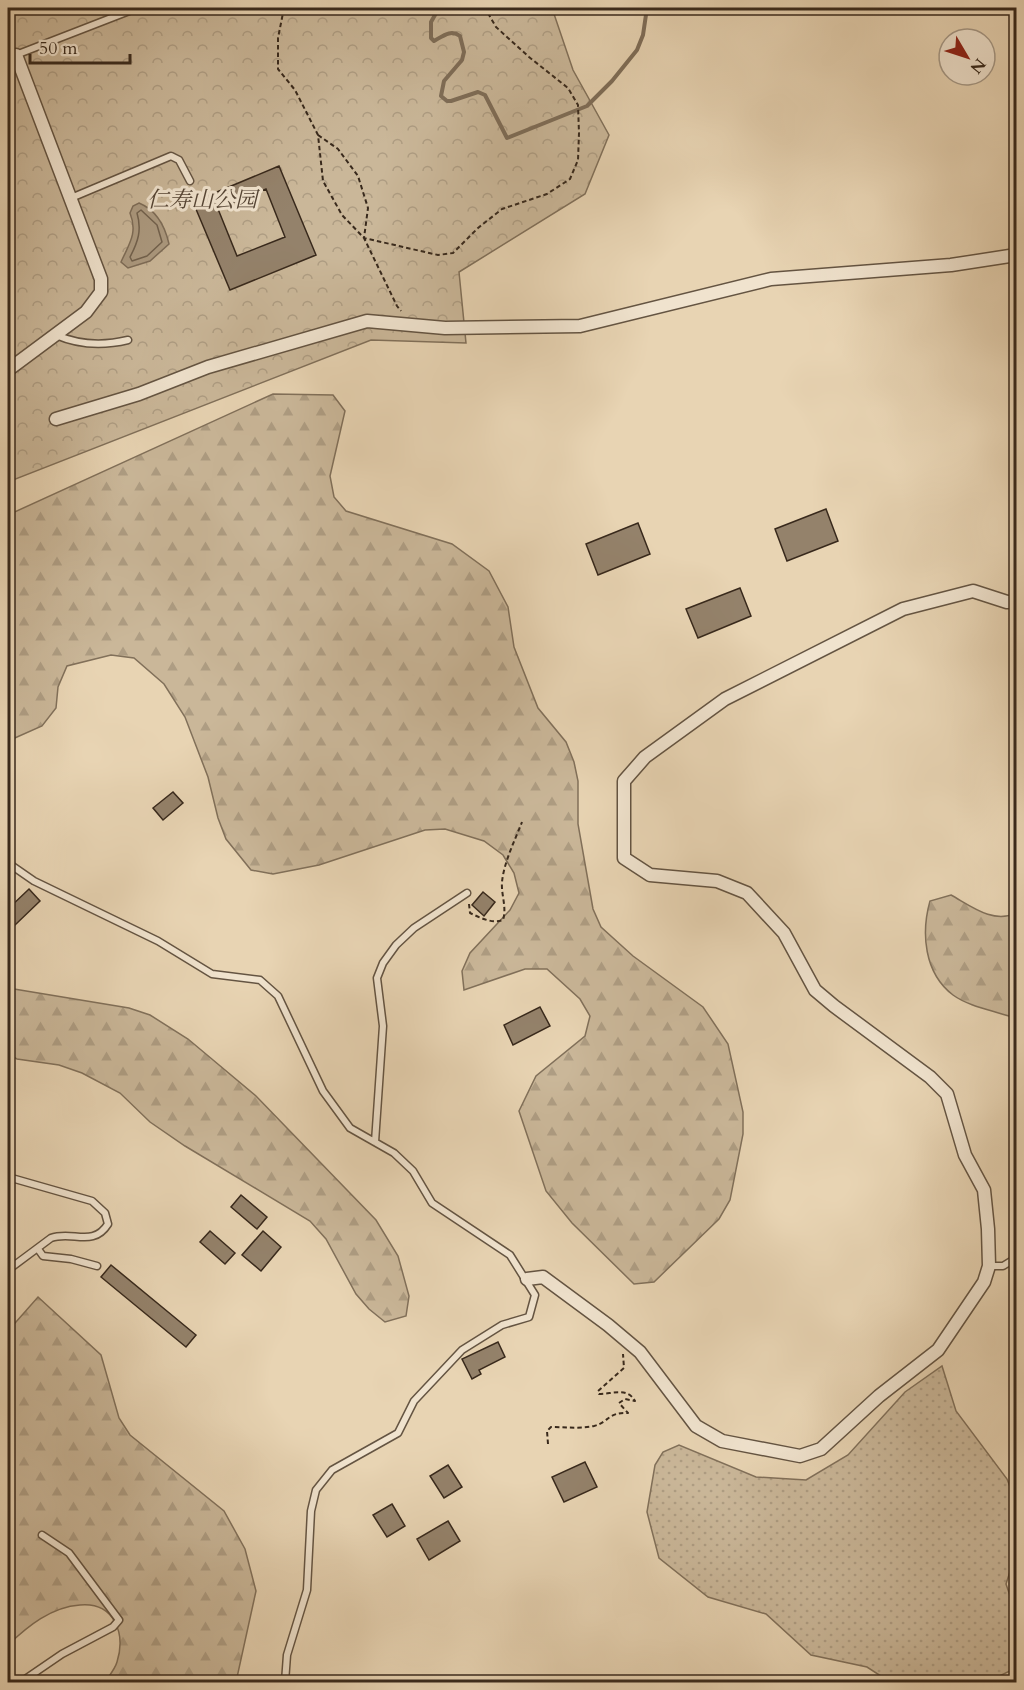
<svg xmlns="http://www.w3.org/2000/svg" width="1024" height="1690" font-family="Cardo,'Noto Serif SC',serif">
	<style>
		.grass { fill: url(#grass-dots); stroke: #81705a; stroke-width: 1.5 }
		.forest { fill: url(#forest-firs); stroke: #81705a; stroke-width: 1.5 }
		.park { fill: url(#park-crowns); stroke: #81705a; stroke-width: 1.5 }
		.water { fill: #ac9a80; stroke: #7e6d58; stroke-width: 1.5 }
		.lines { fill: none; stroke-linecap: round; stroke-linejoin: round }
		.shore { stroke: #72624e; stroke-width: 1.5 }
		.stream { stroke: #7e6d58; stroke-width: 4 }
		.building { fill: #94826b; stroke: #38291c; stroke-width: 1.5; fill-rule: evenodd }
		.service-casing { stroke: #645442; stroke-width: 9 }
		.minor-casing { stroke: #645442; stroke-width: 15 }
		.path { stroke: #38291c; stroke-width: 2; stroke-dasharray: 4.5 3; stroke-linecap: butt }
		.service { stroke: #f0e3ce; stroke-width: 6 }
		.minor { stroke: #f0e3ce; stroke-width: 12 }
		.labels { text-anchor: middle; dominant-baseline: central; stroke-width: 6; stroke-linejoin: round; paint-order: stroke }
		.park-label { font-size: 22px; font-style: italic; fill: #554535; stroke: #f0e3ce }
	</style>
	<defs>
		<pattern id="grass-dots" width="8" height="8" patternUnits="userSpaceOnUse" patternTransform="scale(1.5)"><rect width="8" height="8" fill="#cab799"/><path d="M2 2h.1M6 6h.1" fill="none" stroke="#ae9d83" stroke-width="1.8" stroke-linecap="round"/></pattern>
		<pattern id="forest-firs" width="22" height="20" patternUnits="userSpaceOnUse" patternTransform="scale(1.5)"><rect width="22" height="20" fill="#cab799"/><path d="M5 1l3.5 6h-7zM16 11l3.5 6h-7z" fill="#ae9d83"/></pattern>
		<pattern id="park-crowns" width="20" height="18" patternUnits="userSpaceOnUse" patternTransform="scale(1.5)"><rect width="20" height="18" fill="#cab799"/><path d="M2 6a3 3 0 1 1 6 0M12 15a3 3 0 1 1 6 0" fill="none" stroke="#ae9d83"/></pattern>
	</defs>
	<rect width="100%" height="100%" fill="#e8d4b3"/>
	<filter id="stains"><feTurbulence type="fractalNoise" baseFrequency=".00333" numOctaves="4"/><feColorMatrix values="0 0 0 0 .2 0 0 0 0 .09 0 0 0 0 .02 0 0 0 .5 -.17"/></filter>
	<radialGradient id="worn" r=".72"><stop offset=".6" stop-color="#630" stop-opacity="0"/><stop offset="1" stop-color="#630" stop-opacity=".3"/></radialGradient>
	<path class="grass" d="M 942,1366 L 956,1411 L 1007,1479 L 1016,1502 L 1016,1553 L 1006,1584 L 1016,1613 L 1016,1663 L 1012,1670 L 987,1682 L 890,1682 L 867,1667 L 811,1655 L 766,1614 L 708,1597 L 659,1558 L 647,1512 L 655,1465 L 663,1452 L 679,1445 L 756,1477 L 806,1480 L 848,1455 L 905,1392 Z"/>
	<path class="forest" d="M 273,394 L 333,395 L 345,411 L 330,476 L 334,497 L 346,511 L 452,544 L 489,571 L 508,607 L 514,647 L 538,708 L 566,742 L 574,762 L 578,781 L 578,824 L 593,909 L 601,927 L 633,956 L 703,1007 L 728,1044 L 743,1112 L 743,1134 L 730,1200 L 719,1219 L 654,1282 L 634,1284 L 572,1223 L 546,1191 L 519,1111 L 536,1076 L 585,1036 L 590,1016 L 580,999 L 547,969 L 525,969 L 464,990 L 462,971 L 470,953 L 510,910 L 519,893 L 514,873 L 503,855 L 484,841 L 445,829 L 425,830 L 319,865 L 273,874 L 251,870 L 226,839 L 218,818 L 208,777 L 185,717 L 164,684 L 134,658 L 111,655 L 67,666 L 58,687 L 56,708 L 42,726 L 8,741 L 8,515 Z
		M 951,895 C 971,906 993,924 1016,913 L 1016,1029 L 1009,1016 C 991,1010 968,1006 953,995 C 924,973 921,933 930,901 Z
		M 8,988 L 129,1008 L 150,1015 L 188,1039 L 256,1096 L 376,1220 L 398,1256 L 409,1296 L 406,1316 L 385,1322 L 369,1309 L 356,1294 L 326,1239 L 310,1221 L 185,1146 L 150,1122 L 120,1093 L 82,1073 L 59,1065 L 17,1059 L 8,1054 Z
		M 38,1297 L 101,1355 L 119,1418 L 130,1435 L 224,1511 L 245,1549 L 256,1591 L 236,1682 L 105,1682 C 109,1676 115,1669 117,1662 C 126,1633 114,1602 80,1605 C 51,1607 28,1626 8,1645 L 8,1331 Z"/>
	<path class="park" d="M 8,8 L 552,8 L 573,70 L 609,135 L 585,194 L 459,272 L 466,343 L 371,340 L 8,482 Z"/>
	<path class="water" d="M 139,203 C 156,210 165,226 169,244 L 150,261 L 128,268 L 121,262 C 129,244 138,233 130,213 L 133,206 Z"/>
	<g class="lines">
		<path class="shore" d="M 141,210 L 157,225 L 162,242 L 147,256 L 132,261 L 130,257 C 138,242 142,230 137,213 Z"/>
		<path class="stream" d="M 439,8 L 431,22 L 431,38 L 434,41 C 443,36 451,29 460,36 L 464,52 L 462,60 L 444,81 L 441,96 L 447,101 L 451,101 L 478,92 L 485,95 L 507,138 L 587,106 L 612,81 L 637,50 L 643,35 L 647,8"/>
	</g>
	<path class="building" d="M 279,166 L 316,255 L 230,290 L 193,202 ZM 266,189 L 285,237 L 237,256 L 218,209 Z
		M 826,509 L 838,541 L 787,561 L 775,529 Z
		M 638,523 L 650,554 L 598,575 L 586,544 Z
		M 740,588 L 751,616 L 698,638 L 686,609 Z
		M 173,792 L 183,803 L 163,820 L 153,808 Z
		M 29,889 L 40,901 L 14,926 L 8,919 L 8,909 Z
		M 483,892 L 495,902 L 484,916 L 472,905 Z
		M 540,1007 L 550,1026 L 513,1045 L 504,1025 Z
		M 241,1195 L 267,1217 L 257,1229 L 231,1207 Z
		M 210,1231 L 235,1253 L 225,1264 L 200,1242 Z
		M 263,1231 L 281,1247 L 261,1271 L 242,1255 Z
		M 111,1265 L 196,1335 L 186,1347 L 101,1277 Z
		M 498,1342 L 505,1357 L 479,1370 L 481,1374 L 472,1379 L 462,1359 Z
		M 585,1462 L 597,1487 L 564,1502 L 552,1477 Z
		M 448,1465 L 462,1487 L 444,1498 L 430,1476 Z
		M 392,1504 L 405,1526 L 387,1537 L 373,1515 Z
		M 448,1521 L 460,1541 L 429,1560 L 417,1539 Z"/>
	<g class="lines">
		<defs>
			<path id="service" d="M 8,58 L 137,8
				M 71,198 L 171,156 L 179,160 L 190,181
				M 56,335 C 79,345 103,346 128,340
				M 8,863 L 34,881 L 158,941 L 212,974 L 260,980 L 278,996 L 323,1091 L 350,1128 L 394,1153 L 413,1171 L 432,1203 L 510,1255 L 535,1295 L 529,1317 L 502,1325 L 462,1350 L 414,1401 L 398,1433 L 332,1470 L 316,1490 L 311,1511 L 307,1590 L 287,1655 L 285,1682
				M 375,1142 L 383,1026 L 377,978 L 383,963 L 396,945 L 414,928 L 467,893
				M 8,1177 L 92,1201 L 105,1213 L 108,1224 C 93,1248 72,1230 51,1238 L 8,1270
				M 38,1249 L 43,1256 L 71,1259 L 97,1266
				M 989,1266 L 1003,1266 L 1016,1258
				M 21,1682 L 62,1654 L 113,1627 L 119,1620 L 69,1553 L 42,1535"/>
			<path id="minor" d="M 8,370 L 86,312 L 101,292 L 101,279 L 16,55
				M 56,419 L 139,394 L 208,367 L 367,321 L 445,328 L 580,326 L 771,279 L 951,265 L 1016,255
				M 527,1279 L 543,1277 L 608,1325 L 640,1352 L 696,1426 L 722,1441 L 800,1456 L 821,1449 L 879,1396 L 938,1350 L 984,1282 L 989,1266 L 988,1229 L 984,1190 L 965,1155 L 947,1094 L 930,1077 L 834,1006 L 815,990 L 784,933 L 747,893 L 717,881 L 650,875 L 624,858 L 624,781 L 645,757 L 725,699 L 903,609 L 973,591 L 1007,602 L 1016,602"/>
		</defs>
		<use href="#service" class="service-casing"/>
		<use href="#minor" class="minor-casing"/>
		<path class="path" d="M 284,8 L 278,38 L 278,69 L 295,90 L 318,135 L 323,181 L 342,215 L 364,238 L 397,306 L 401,311
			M 318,135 L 338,149 L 358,176 L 368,208 L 364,238 L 438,255 L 453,253 L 478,228 L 502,209 L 547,194 L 570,179 L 578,160 L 579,133 L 578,105 L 568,88 L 529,57 L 496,27 L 485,8
			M 469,904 L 470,913 C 481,918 492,924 503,920 C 507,907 501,895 502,882 C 504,862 515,840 522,822
			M 548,1444 L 547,1431 L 551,1427 C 566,1427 580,1429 594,1426 C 609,1422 608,1412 628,1413 L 619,1403 L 625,1399 L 635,1401 C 627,1387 613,1394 599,1394 L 598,1391 L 624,1368 L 623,1354"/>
		<use href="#service" class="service"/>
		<use href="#minor" class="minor"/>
	</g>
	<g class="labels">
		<g class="park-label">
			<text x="202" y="200">仁寿山公园</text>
		</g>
	</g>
	<rect width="1024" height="1690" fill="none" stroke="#e8d4b3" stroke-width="30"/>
	<rect x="9" y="9" width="1006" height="1672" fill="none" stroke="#38291c" stroke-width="3"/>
	<rect x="15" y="15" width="994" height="1660" fill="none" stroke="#38291c" stroke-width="1.5"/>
	<g transform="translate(967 57) rotate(129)"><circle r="28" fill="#f0e3ce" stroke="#a69987" stroke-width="1.5"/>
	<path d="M0-4.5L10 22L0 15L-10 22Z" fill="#8f2418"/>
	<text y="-9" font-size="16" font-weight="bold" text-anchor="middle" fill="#38291c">N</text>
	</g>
	<path d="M30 54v9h100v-9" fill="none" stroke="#38291c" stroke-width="3"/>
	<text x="39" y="54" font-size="18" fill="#38291c" stroke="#f0e3ce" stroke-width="4.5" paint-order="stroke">50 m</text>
	<rect width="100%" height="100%" filter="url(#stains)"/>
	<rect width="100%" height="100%" fill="url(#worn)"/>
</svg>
